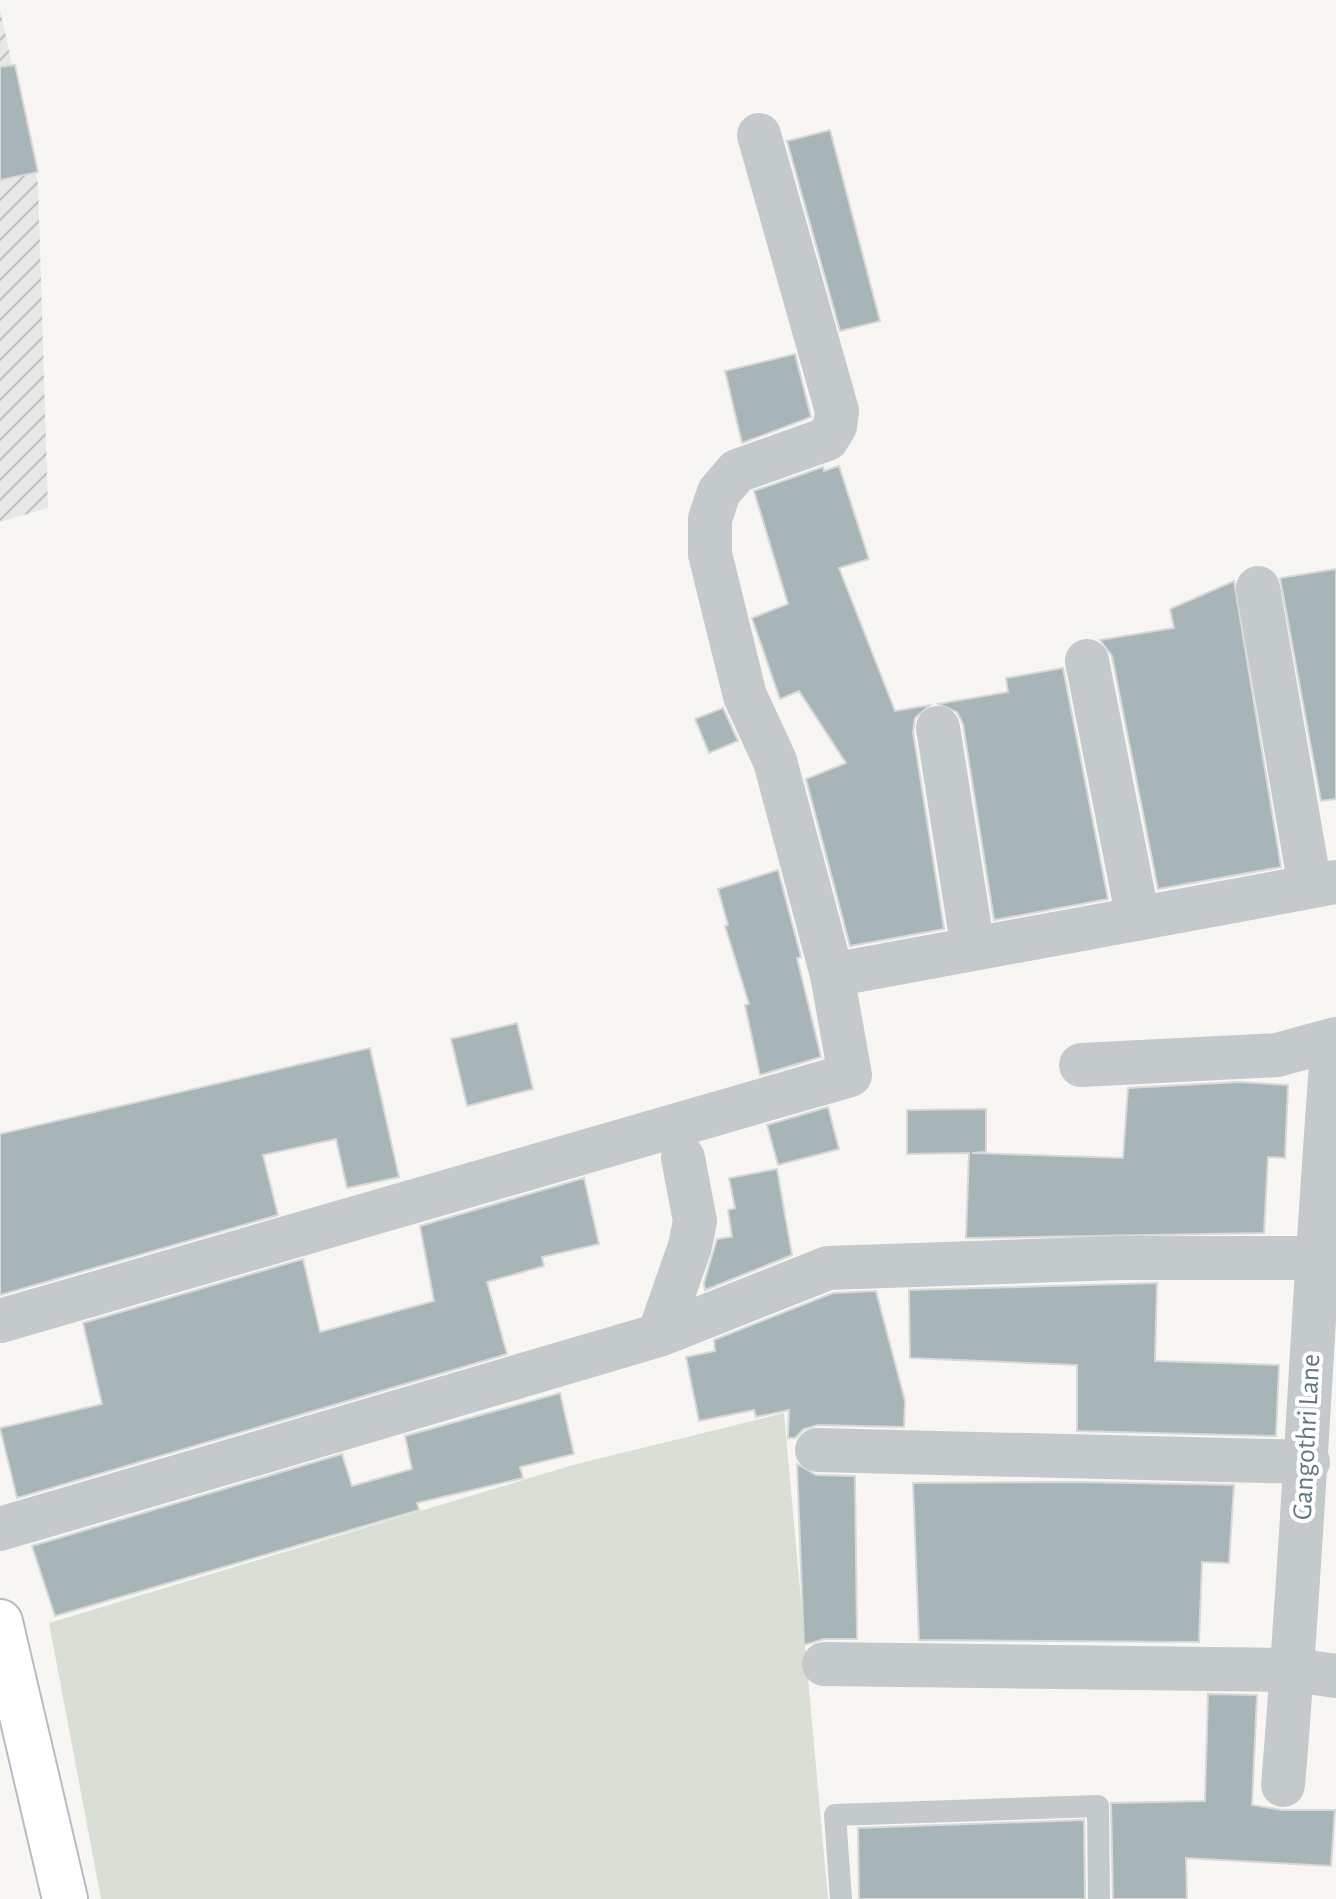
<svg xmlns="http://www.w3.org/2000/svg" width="1336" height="1899" font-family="'Alegreya Sans',sans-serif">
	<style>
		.industrial { fill: url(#industrial-furrows) }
		.grass { fill: #d9dfd4 }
		.building { fill: #a7b4b8; stroke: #d8d8d6; stroke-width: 2 }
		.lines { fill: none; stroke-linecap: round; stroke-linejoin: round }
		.secondary-casing { stroke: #b6bdc0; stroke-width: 48 }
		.service { stroke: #c4c9cc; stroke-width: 22 }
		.minor { stroke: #c4c9cc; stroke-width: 44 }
		.secondary { stroke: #fff; stroke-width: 44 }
		.labels { text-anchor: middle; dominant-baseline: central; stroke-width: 8; stroke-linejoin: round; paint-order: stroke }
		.street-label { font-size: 28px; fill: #5f7881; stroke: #fff }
	</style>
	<defs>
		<pattern id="industrial-furrows" width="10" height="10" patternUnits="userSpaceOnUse" patternTransform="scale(2)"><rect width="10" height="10" fill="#e7e8e6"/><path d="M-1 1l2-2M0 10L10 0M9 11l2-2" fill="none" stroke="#bec1c0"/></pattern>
	</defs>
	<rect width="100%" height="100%" fill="#f7f6f3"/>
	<path class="industrial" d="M 0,9 L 38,184 L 48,508 L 0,522 Z"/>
	<path class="grass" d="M 784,1413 L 828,1899 L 101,1899 L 49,1623 L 573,1465 Z"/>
	<path class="building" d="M 15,65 L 38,172 L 0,180 L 0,67 Z
		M 830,130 L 880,321 L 840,331 L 787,141 Z
		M 795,354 L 811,417 L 742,443 L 725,371 Z
		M 839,466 L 869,559 L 839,568 L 895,711 L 930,705 L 915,718 L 913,732 L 944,929 L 850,946 L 806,779 L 846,763 L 799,691 L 780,699 L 752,618 L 788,604 L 754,491 L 823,467 L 824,471 Z
		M 1336,569 L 1336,799 L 1321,801 L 1280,578 Z
		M 1234,581 L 1281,867 L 1158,889 L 1112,656 L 1100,640 L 1174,628 L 1170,609 Z
		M 1063,668 L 1108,899 L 994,920 L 963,724 L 957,712 L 938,704 L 1008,692 L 1006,678 Z
		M 723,708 L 738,741 L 709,753 L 695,719 Z
		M 778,870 L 801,957 L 797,958 L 821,1057 L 760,1075 L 745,1005 L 749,1004 L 725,926 L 728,925 L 718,889 Z
		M 517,1023 L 533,1089 L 467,1106 L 451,1039 Z
		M 370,1048 L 399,1177 L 347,1188 L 336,1139 L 263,1155 L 278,1215 L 0,1295 L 0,1134 Z
		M 1239,1082 L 1288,1085 L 1285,1158 L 1268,1157 L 1264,1233 L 966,1238 L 969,1153 L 907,1154 L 907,1110 L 986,1109 L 986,1152 L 972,1153 L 1123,1158 L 1128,1088 Z
		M 828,1107 L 839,1149 L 778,1165 L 767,1125 Z
		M 777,1169 L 792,1255 L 705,1290 L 704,1283 L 717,1239 L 732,1237 L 728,1210 L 735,1208 L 729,1178 Z
		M 584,1178 L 599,1244 L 542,1257 L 544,1266 L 487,1282 L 507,1354 L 17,1498 L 0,1428 L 102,1404 L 83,1323 L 303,1259 L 320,1332 L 434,1301 L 420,1226 Z
		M 1157,1283 L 1155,1361 L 1279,1365 L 1276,1436 L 1077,1431 L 1077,1365 L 910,1358 L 909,1290 Z
		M 876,1291 L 905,1401 L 904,1427 L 818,1425 L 804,1429 L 795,1438 L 788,1438 L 789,1410 L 756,1417 L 754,1410 L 699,1421 L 686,1357 L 715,1351 L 714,1340 L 833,1293 Z
		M 560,1393 L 574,1454 L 520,1467 L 523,1478 L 417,1503 L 419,1510 L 55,1616 L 32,1546 L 342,1454 L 352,1486 L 412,1469 L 405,1436 Z
		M 797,1464 L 816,1475 L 855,1476 L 857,1639 L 824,1639 L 804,1645 Z
		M 1077,1482 L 1234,1485 L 1229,1563 L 1202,1562 L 1199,1642 L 919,1640 L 913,1483 Z
		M 1208,1694 L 1257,1695 L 1252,1805 L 1282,1810 L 1335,1810 L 1331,1866 L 1186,1858 L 1187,1899 L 1113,1899 L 1111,1803 L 1205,1801 Z
		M 1084,1820 L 1085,1899 L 859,1899 L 858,1828 Z"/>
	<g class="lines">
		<defs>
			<path id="secondary" d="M 0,1622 L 65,1899"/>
		</defs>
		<use href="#secondary" class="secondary-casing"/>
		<path class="service" d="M 841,1899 L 835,1815 L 1098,1806 L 1099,1899"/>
		<path class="minor" d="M 1258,588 L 1310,886
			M 1087,661 L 1138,919
			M 938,728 L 973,949
			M 832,975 L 1336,882
			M 1081,1065 L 1277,1055 L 1336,1039
			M 0,1321 L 850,1075 L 832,975 L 775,761 L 745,696 L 710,554 L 710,519 L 719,492 L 737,471 L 827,439 L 835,426 L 837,411 L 759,135
			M 659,1335 L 690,1246 L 695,1221 L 683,1158
			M 817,1450 L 1308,1462
			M 0,1529 L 659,1335 L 828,1268 L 1118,1258 L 1315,1258
			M 824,1664 L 1293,1670 L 1336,1676
			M 1283,1785 C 1304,1537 1313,1289 1333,1041"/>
		<use href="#secondary" class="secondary"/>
	</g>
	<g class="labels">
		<g class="street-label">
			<text transform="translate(1307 1437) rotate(-87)">Gangothri Lane</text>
		</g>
	</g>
</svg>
